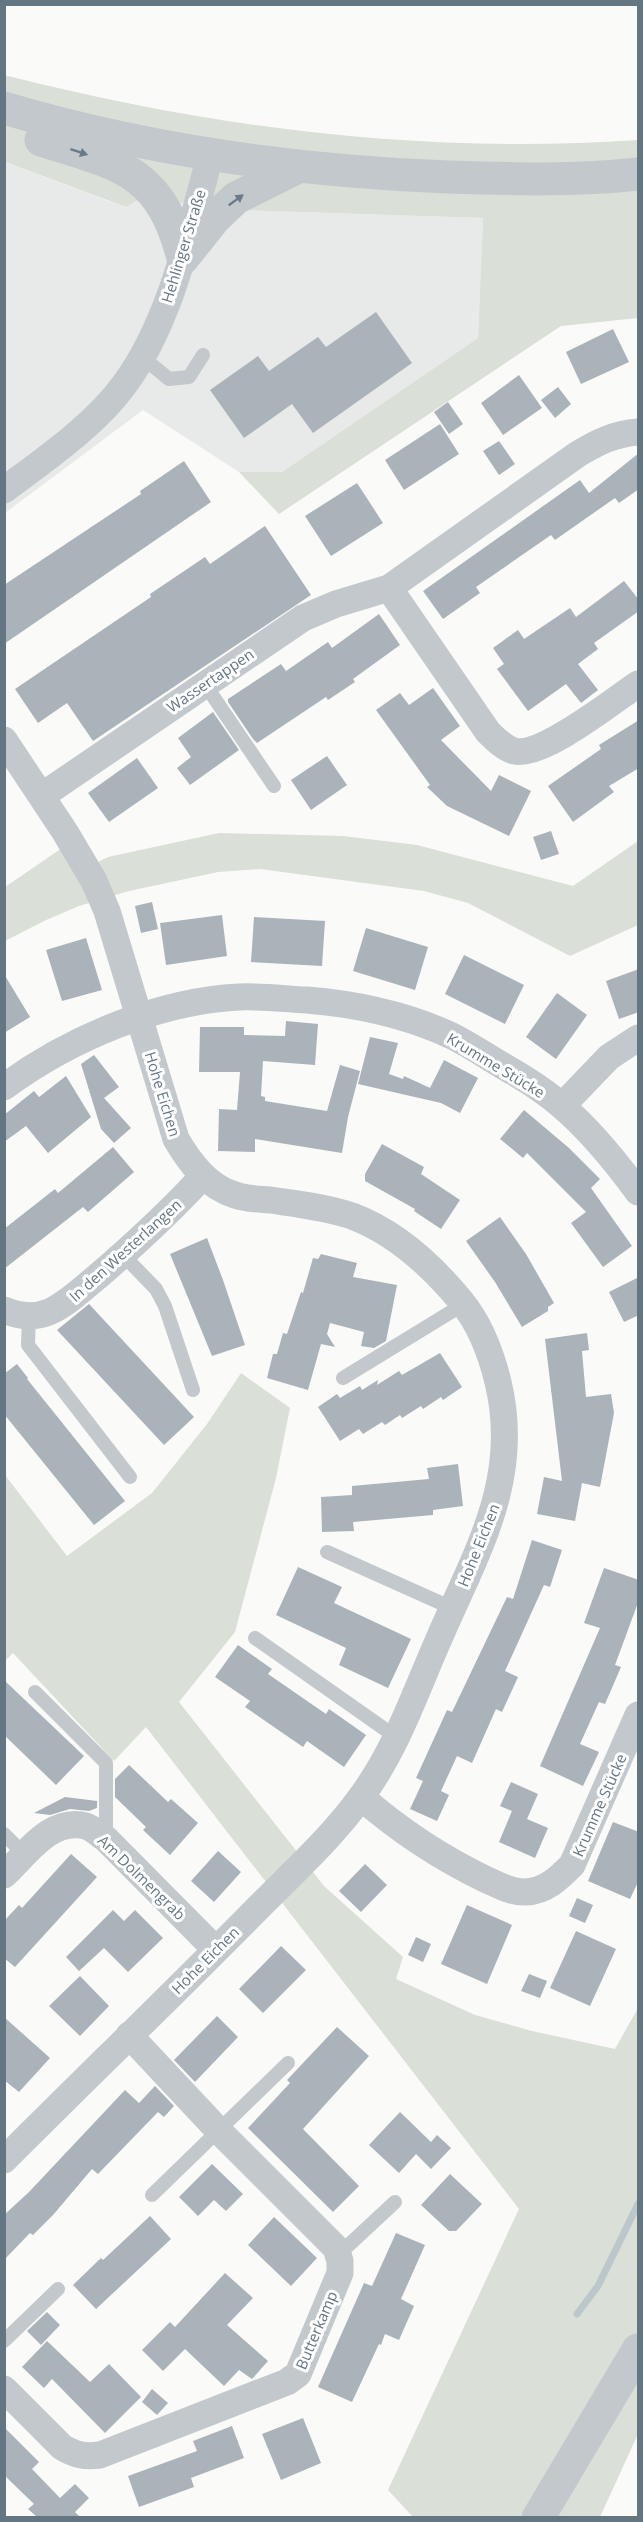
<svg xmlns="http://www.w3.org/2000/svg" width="643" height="2522" font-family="'Open Sans',sans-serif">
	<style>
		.built { fill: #e8e9e9 }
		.green { fill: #dadfd7 }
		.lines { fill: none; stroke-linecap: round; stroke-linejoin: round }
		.stream { stroke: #bbc7cb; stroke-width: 7 }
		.building { fill: #aab3b9 }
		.service { stroke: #c3c8cc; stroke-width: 14 }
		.minor { stroke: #c3c8cc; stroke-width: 27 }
		.tertiary { stroke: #c3c8cc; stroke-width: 33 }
		.oneway { fill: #6a7a87 }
		.labels { text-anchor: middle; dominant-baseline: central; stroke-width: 6; stroke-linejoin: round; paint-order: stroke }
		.street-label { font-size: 15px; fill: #657683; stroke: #fff }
	</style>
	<rect width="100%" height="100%" fill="#fafaf8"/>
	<path class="built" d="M 4,162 L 125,207 L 141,198 L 240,210 L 483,218 L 478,338 L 282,472 L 239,472 L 143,410 L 5,513 Z"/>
	<path class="green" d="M 4,75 C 212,128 425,155 638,140 L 638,318 L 561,326 L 279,514 L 239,472 L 282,472 L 478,338 L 483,218 L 240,210 L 141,198 L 126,207 L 5,162 Z
		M 219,833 L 343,836 L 417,845 L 573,886 L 638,841 L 638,925 L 570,956 L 468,903 L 424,891 L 260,869 L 218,872 L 129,891 L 79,906 L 44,921 L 5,941 L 5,887 L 62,848 L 78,872 L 108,857 Z
		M 241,1373 L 290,1408 L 276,1478 L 235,1632 L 179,1702 L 324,1886 L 403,1957 L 396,1979 L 475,2015 L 532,2031 L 615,2049 L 638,2008 L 638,2434 L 600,2517 L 413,2517 L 388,2490 L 519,2209 L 146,1727 L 114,1761 L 13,1653 L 5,1661 L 5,1475 L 67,1556 L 152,1493 L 207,1424 Z"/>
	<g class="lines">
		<path class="stream" d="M 577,2314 L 598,2286 L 638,2204"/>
	</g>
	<path class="building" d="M 376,312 L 412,363 L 313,433 L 292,404 L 244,438 L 210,390 L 258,356 L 269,371 L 318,337 L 326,347 Z
		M 613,329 L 629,362 L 581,384 L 566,352 Z
		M 519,375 L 542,408 L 503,435 L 481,403 Z
		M 558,387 L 571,404 L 555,418 L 541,400 Z
		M 448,402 L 463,424 L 449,434 L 434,412 Z
		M 440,424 L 459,454 L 404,490 L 385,460 Z
		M 499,441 L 515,464 L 499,475 L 483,451 Z
		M 639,453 L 639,489 L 619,503 L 615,498 L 555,540 L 551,535 L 476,587 L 480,593 L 443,619 L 423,591 L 580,480 L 589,493 Z
		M 184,461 L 211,502 L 4,644 L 4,585 L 141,494 L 140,491 Z
		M 357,483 L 383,523 L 331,556 L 305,516 Z
		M 265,526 L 311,595 L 93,741 L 67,703 L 38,723 L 15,689 L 151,597 L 150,594 L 205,557 L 210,564 Z
		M 624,581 L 639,600 L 639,611 L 594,643 L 598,649 L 578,664 L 598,690 L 581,703 L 566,684 L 528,711 L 497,669 L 504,664 L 493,648 L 518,630 L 524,639 L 570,608 L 576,617 Z
		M 379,614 L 400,645 L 353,679 L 355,682 L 328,700 L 326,697 L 257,743 L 253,739 L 228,702 L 228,699 L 281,664 L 286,671 L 328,642 L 332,648 Z
		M 433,688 L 460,726 L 441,740 L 491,791 L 499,775 L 531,791 L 509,836 L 447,806 L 427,787 L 430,785 L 376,710 L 400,693 L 409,705 Z
		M 213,712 L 239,750 L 190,785 L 177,768 L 191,757 L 178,738 Z
		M 639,720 L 639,768 L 609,786 L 614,792 L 573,822 L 548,786 L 601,749 L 599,745 Z
		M 327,756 L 347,785 L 311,810 L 291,780 Z
		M 137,758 L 158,788 L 109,822 L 88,793 Z
		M 551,831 L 559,854 L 541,860 L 533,837 Z
		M 152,902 L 158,929 L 141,933 L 135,906 Z
		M 222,915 L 227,956 L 166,965 L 160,923 Z
		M 254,917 L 325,921 L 322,966 L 251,962 Z
		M 366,928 L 428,947 L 415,990 L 353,971 Z
		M 86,938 L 102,990 L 62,1001 L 46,950 Z
		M 464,955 L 524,985 L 505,1024 L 445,994 Z
		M 639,969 L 639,1012 L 619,1019 L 606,981 Z
		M 4,974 L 30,1017 L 4,1033 Z
		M 557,993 L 587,1015 L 556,1059 L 526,1037 Z
		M 286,1021 L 318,1024 L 315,1065 L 263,1061 L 261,1096 L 265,1097 L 265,1101 L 327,1111 L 340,1065 L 360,1071 L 348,1117 L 342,1153 L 255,1139 L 255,1152 L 218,1151 L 219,1109 L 237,1110 L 240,1072 L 199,1072 L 200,1027 L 244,1027 L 244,1035 L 285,1036 Z
		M 370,1037 L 398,1043 L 389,1074 L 403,1079 L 404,1076 L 430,1088 L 444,1060 L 478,1078 L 460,1113 L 441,1103 L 358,1084 Z
		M 94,1055 L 119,1087 L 104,1098 L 131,1128 L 114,1143 L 101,1129 L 81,1064 Z
		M 66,1076 L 91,1117 L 48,1153 L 26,1126 L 4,1142 L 4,1115 L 34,1091 L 39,1097 Z
		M 524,1110 L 569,1148 L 600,1179 L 591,1188 L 632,1246 L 603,1267 L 571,1223 L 586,1212 L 527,1153 L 523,1158 L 500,1139 Z
		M 382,1144 L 424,1167 L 421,1174 L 460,1200 L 441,1229 L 414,1211 L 415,1209 L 365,1181 L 365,1174 Z
		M 113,1147 L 134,1172 L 88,1212 L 83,1207 L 4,1269 L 4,1229 L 55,1189 L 58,1193 Z
		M 500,1217 L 526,1254 L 554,1303 L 548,1307 L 548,1311 L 522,1327 L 495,1282 L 466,1241 Z
		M 207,1238 L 223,1280 L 245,1345 L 212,1356 L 170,1254 Z
		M 321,1254 L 357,1263 L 353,1277 L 397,1285 L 386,1341 L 374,1348 L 361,1346 L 364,1332 L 330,1323 L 327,1334 L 335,1347 L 321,1344 L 308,1390 L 267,1378 L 273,1354 L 277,1354 L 283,1333 L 287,1334 L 301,1292 L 303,1293 L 313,1258 L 318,1259 Z
		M 639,1277 L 639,1315 L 624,1322 L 609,1292 Z
		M 89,1304 L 194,1417 L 164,1445 L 57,1330 Z
		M 587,1333 L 589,1350 L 582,1351 L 586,1397 L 611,1394 L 614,1413 L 600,1487 L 582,1483 L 575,1521 L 537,1514 L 544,1477 L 562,1481 L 545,1339 Z
		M 440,1353 L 462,1387 L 443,1400 L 441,1397 L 423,1409 L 421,1406 L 402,1418 L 400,1415 L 385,1425 L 382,1422 L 363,1434 L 359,1429 L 340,1441 L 318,1407 L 337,1394 L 340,1398 L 360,1386 L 362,1390 L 378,1380 L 377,1385 L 399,1371 L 402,1375 Z
		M 17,1364 L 28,1378 L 27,1379 L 125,1501 L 94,1525 L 4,1414 L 4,1374 Z
		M 458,1464 L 463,1506 L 433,1510 L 433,1515 L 353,1522 L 354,1531 L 322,1532 L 321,1497 L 352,1495 L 352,1486 L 429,1479 L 427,1468 Z
		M 532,1540 L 562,1550 L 550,1587 L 544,1585 L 505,1671 L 518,1677 L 502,1712 L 496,1709 L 472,1763 L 457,1756 L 441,1791 L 449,1795 L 437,1821 L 410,1809 L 423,1781 L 416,1778 L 447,1710 L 452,1712 L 507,1597 L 513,1599 Z
		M 298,1567 L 342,1587 L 334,1603 L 411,1639 L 388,1688 L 339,1665 L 346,1648 L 276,1615 Z
		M 604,1568 L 639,1580 L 639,1600 L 615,1665 L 621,1667 L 605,1704 L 599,1702 L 580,1744 L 599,1752 L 583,1786 L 540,1766 L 600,1628 L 584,1623 Z
		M 238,1645 L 272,1669 L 268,1674 L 326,1714 L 329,1709 L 366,1735 L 344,1767 L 307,1741 L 303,1747 L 245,1707 L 250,1701 L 215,1677 Z
		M 4,1680 L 84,1756 L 56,1785 L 4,1735 Z
		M 129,1765 L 168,1802 L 171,1799 L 198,1823 L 170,1855 L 143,1830 L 146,1827 L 115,1797 L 115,1779 Z
		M 511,1782 L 538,1794 L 527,1819 L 548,1828 L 535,1858 L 499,1842 L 512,1811 L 500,1806 Z
		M 65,1797 L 97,1801 L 97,1808 L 89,1811 L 70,1809 L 50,1815 L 34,1813 Z
		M 613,1822 L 639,1832 L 639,1880 L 630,1899 L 588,1881 Z
		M 218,1851 L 241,1872 L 214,1902 L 191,1881 Z
		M 71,1854 L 97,1877 L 15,1967 L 4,1958 L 4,1921 L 19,1905 L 22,1908 Z
		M 365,1864 L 387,1885 L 361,1912 L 339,1891 Z
		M 577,1898 L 593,1905 L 585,1923 L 569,1916 Z
		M 467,1905 L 512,1925 L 487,1984 L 441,1964 Z
		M 113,1910 L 124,1921 L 135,1910 L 163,1938 L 128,1972 L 104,1948 L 79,1971 L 66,1957 Z
		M 576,1931 L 616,1949 L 590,2006 L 550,1988 Z
		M 416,1937 L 431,1944 L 423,1962 L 408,1955 Z
		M 281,1946 L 306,1970 L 263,2013 L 239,1989 Z
		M 529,1974 L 547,1981 L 540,1998 L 521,1991 Z
		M 80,1976 L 109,2006 L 80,2036 L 49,2006 Z
		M 217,2016 L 238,2037 L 195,2082 L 174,2060 Z
		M 4,2017 L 50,2058 L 19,2092 L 4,2080 Z
		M 337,2027 L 369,2056 L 303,2129 L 359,2186 L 333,2212 L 248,2128 L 290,2083 L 287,2080 Z
		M 155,2086 L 174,2106 L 164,2117 L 158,2112 L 98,2174 L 92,2169 L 53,2215 L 33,2235 L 30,2233 L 4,2260 L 4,2215 L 29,2192 L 125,2090 L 139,2103 Z
		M 400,2112 L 431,2142 L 437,2135 L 451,2148 L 431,2169 L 416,2154 L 399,2173 L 369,2145 Z
		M 212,2164 L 243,2194 L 226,2211 L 214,2200 L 198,2216 L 179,2197 Z
		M 450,2174 L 482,2204 L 456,2231 L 449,2231 L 421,2205 Z
		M 150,2216 L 171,2239 L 96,2309 L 73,2285 L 101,2258 L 103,2260 Z
		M 274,2217 L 317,2258 L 291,2286 L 248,2245 Z
		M 396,2233 L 425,2245 L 401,2299 L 414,2306 L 399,2340 L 385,2334 L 381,2345 L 379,2344 L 352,2402 L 318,2387 L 364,2283 L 372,2286 Z
		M 225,2273 L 253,2298 L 227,2325 L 268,2361 L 252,2379 L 239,2370 L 224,2386 L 185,2349 L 163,2371 L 142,2350 L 170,2322 L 175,2327 Z
		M 47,2312 L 60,2325 L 41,2345 L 27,2331 Z
		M 47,2341 L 90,2382 L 109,2364 L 141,2397 L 105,2433 L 52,2379 L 44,2388 L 22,2367 Z
		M 152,2389 L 168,2403 L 157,2415 L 142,2402 Z
		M 303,2418 L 321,2463 L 281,2480 L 262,2434 Z
		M 232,2426 L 244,2458 L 191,2478 L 194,2487 L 139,2507 L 128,2476 L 197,2451 L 193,2441 Z
		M 4,2427 L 39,2462 L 32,2469 L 60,2498 L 75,2484 L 89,2498 L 75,2512 L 80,2517 L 37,2517 L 28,2509 L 34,2504 L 4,2475 Z"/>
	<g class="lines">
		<path class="service" d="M 142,357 L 169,379 L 189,377 L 203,355
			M 204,683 L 274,786
			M 123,1255 L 156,1289 L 165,1306 L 193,1390
			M 29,1316 L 28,1345 L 130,1477
			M 343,1378 L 464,1304
			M 327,1552 L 452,1608
			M 255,1638 L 396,1737
			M 35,1692 L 106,1763 L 106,1839
			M 4,1834 L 25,1855
			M 152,2195 L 288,2063
			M 338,2255 L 395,2202
			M 4,2341 L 58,2289"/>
		<path class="minor" d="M 4,490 C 44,460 95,425 124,385 C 171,322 190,230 210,156
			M 389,588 L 488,732 C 495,739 504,748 514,751 C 542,758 614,700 638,684
			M 4,740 L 65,832 L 94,881 L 107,911 L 176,1139 C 190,1163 208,1187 235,1195 C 246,1199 259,1199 270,1200 C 297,1204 325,1207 352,1216 C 395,1232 432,1266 461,1301 C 480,1324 491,1353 498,1382 C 522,1481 475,1554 438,1641 C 415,1693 396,1750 361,1797 C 330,1840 289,1876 252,1914 C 170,1997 87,2077 4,2160
			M 43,795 L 303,618 L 336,604 L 389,588 L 578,454 C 598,442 614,434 638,432
			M 4,1087 C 69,1039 158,1001 239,997 C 261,996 285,999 307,1000 C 356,1004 407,1015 452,1036 C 470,1045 486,1056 503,1066 C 524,1078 545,1091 563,1107 C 592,1132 616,1162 638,1192
			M 562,1106 L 609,1057 L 638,1038
			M 4,1310 C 18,1316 34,1318 49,1312 C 67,1304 82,1289 97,1277 C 134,1245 170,1212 203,1176
			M 361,1797 C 400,1831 441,1858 487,1880 C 499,1885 512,1893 526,1892 C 546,1891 559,1878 572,1865 L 638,1715
			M 4,1875 C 27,1854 50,1817 86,1826 C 92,1828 100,1835 106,1839 L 216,1950
			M 4,2389 L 62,2447 C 75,2455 85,2457 100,2455 L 287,2382 L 298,2374 L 340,2273 L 340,2261 L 336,2248 L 219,2131 L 129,2035"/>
		<path class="tertiary" d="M 4,108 C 149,151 297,171 448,177 C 511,179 575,181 638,174
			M 41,140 C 120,165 160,169 183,258
			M 183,258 L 215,218 L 236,198 L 298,167
			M 538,2518 L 638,2350"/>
	</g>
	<defs><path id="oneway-solid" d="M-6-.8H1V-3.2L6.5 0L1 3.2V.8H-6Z" transform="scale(1.5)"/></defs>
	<g class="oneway">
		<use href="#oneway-solid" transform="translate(79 152) rotate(18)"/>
		<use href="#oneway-solid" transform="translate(236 200) rotate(-36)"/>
	</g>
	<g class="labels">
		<g class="street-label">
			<text transform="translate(183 246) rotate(-73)">Hehlinger Straße</text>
			<text transform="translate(210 680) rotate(-34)">Wassertappen</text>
			<text transform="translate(496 1065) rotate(31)">Krumme Stücke</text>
			<text transform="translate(163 1094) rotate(73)">Hohe Eichen</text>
			<text transform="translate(125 1250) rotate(-42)">In den Westerlangen</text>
			<text transform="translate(478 1545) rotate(-68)">Hohe Eichen</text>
			<text transform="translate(599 1805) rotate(-66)">Krumme Stücke</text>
			<text transform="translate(142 1877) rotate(44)">Am Dolmengrab</text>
			<text transform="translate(205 1960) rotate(-45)">Hohe Eichen</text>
			<text transform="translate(316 2330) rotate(-67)">Butterkamp</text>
		</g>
	</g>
	<rect width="643" height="2522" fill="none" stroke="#657683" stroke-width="12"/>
</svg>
